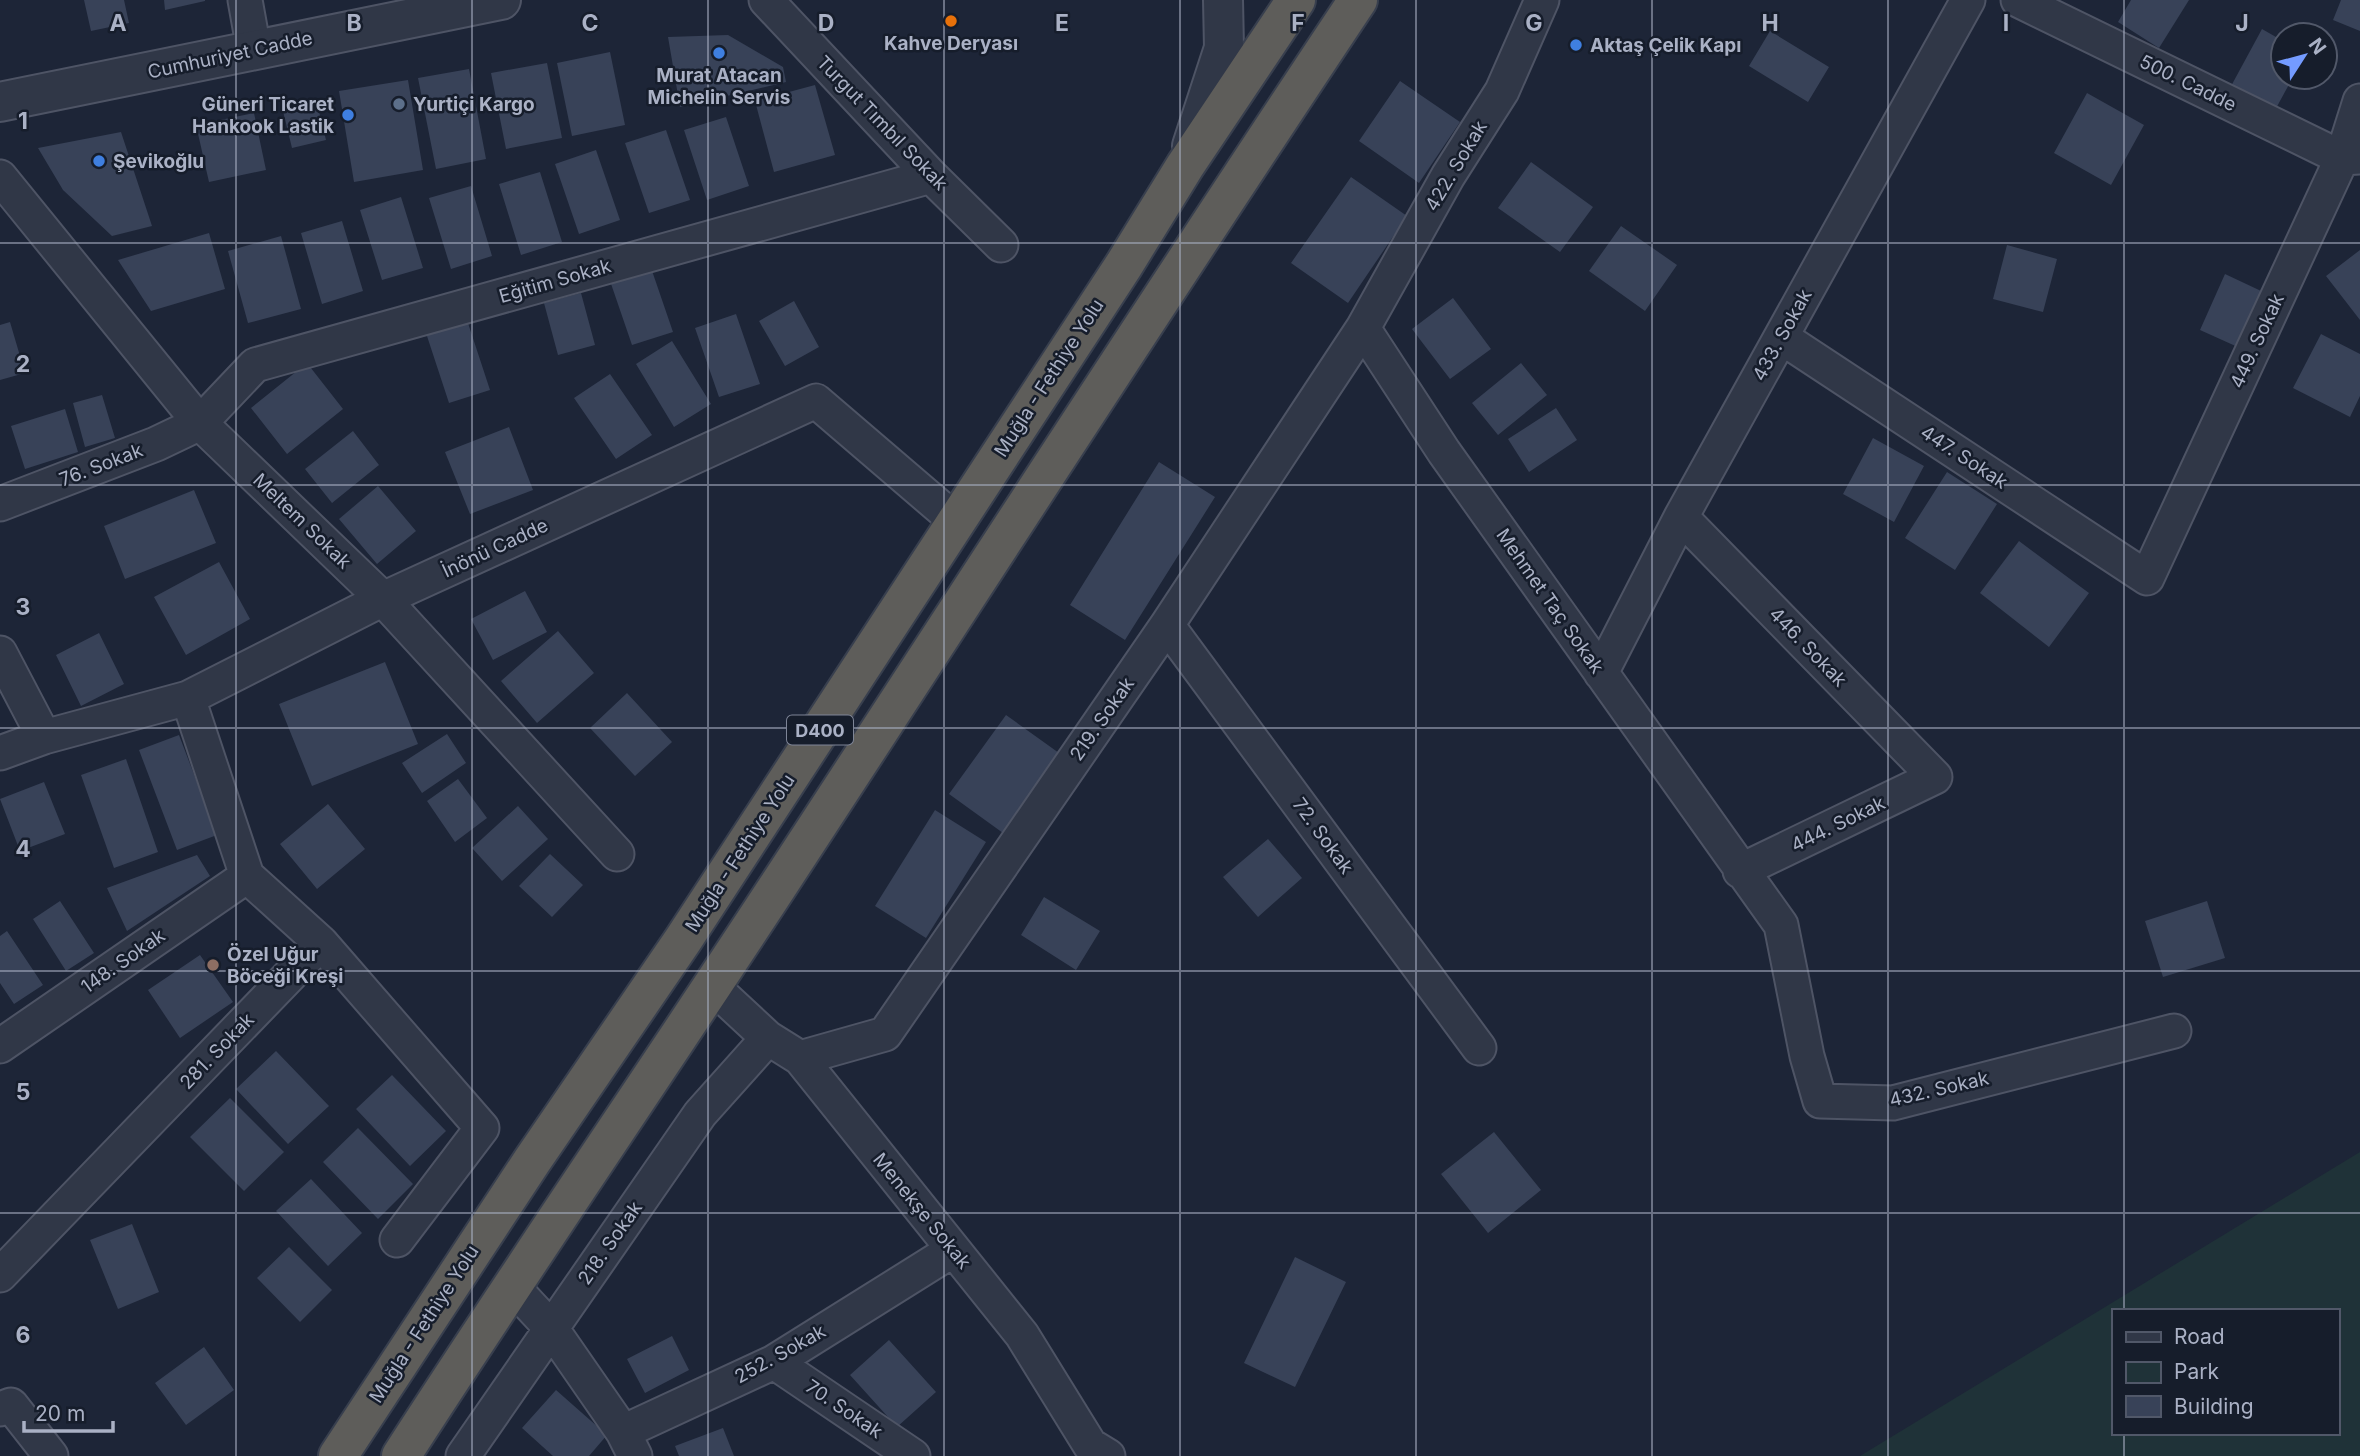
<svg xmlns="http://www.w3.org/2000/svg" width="2360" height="1456" font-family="Inter,sans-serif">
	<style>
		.green { fill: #1f3238; fill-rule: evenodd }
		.building { fill: #384258 }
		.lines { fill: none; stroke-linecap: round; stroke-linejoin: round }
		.minor-casing { stroke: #4e5465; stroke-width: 37 }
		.tertiary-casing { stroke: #4e5465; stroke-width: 42 }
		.trunk-casing { stroke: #383f4e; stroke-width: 42 }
		.minor { stroke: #303747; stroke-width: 33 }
		.tertiary { stroke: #303747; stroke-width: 38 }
		.trunk { stroke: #5e5d5a; stroke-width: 38 }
		.grid { fill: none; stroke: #aab1c5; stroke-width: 2; stroke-opacity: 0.55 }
		.food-dot { fill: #e8710a; stroke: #161d2b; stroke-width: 2.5 }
		.shop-dot { fill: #3f7fe0; stroke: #161d2b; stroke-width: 2.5 }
		.service-dot { fill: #5c6f8a; stroke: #161d2b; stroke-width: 2.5 }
		.education-dot { fill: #8d6e63; stroke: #161d2b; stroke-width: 2.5 }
		.labels { text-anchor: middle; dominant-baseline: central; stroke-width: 5; stroke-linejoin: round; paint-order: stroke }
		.shield { fill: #161d2b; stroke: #7e8597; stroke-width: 2 }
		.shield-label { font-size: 18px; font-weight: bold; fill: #aab1c5 }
		.poi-label { font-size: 19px; font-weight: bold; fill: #aab1c5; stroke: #161d2b; text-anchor: start }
		.street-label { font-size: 19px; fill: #aab1c5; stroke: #161d2b }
		.grid-label { font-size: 23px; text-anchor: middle; font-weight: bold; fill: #aab1c5; stroke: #161d2b; stroke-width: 5; stroke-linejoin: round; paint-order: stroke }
	</style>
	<rect width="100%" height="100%" fill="#1d2537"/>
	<path class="green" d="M 2360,1152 L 2360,1456 L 1860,1456 ZM 2113,1311 L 2337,1311 L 2337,1433 L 2113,1433 Z"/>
	<path class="building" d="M 84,0 L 124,0 L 129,23 L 91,31 Z
		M 164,0 L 205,0 L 205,1 L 165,10 Z
		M 2131,0 L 2189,0 L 2159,48 L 2118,22 Z
		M 2341,0 L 2360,0 L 2360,31 L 2333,20 Z
		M 2262,29 L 2283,41 L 2283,77 L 2293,77 L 2274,112 L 2230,88 Z
		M 1770,31 L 1829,67 L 1808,102 L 1749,66 Z
		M 728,35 L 783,67 L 786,82 L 680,107 L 668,37 Z
		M 610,52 L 625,125 L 572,136 L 557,63 Z
		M 547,63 L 562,138 L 506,149 L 491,73 Z
		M 469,69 L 486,159 L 436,169 L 418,78 Z
		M 408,80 L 423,170 L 354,182 L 339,91 Z
		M 1400,81 L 1460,122 L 1419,183 L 1359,141 Z
		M 815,85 L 835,155 L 774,172 L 755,101 Z
		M 2087,93 L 2144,125 L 2111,185 L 2054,153 Z
		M 316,99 L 326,140 L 292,148 L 282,107 Z
		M 254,113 L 266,170 L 209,182 L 196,125 Z
		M 726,117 L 749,186 L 707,200 L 684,130 Z
		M 666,130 L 690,200 L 649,213 L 625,143 Z
		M 121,132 L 152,226 L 112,236 L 63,190 L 38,148 Z
		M 596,150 L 620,220 L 579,234 L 555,164 Z
		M 1531,162 L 1593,207 L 1560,252 L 1498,208 Z
		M 540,172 L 562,242 L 521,255 L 499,184 Z
		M 1351,177 L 1407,216 L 1348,303 L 1291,263 Z
		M 471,186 L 492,256 L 451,269 L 429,198 Z
		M 401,197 L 423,268 L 382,280 L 360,210 Z
		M 342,221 L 363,291 L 322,304 L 301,233 Z
		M 1621,226 L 1677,265 L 1645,311 L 1589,271 Z
		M 209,233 L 225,289 L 151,311 L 118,260 Z
		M 281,236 L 301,309 L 248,323 L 228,251 Z
		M 2007,245 L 2057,259 L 2043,312 L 1993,299 Z
		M 2360,250 L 2360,320 L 2326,276 Z
		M 649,262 L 673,332 L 632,345 L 608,275 Z
		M 2225,274 L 2276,298 L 2251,353 L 2200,330 Z
		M 581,293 L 595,345 L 558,355 L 544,303 Z
		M 1453,298 L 1491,349 L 1450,379 L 1412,329 Z
		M 794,301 L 819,347 L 785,366 L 759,321 Z
		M 736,314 L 760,384 L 719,397 L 695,328 Z
		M 467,320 L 490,390 L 449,403 L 426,333 Z
		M 10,322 L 25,373 L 0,380 L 0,325 Z
		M 2321,334 L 2360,354 L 2360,396 L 2350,417 L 2293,388 Z
		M 672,341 L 711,404 L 674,427 L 636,364 Z
		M 307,363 L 343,409 L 287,454 L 251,408 Z
		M 1521,363 L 1547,395 L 1498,435 L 1472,403 Z
		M 610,374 L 652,435 L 616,459 L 574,398 Z
		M 102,395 L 115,438 L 85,447 L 73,403 Z
		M 1556,408 L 1577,440 L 1529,472 L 1508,439 Z
		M 65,409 L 78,452 L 25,469 L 11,426 Z
		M 509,427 L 533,490 L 470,514 L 445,452 Z
		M 353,431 L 379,465 L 332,503 L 305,469 Z
		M 1873,438 L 1924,466 L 1894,522 L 1843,494 Z
		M 1159,462 L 1215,497 L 1125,640 L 1070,605 Z
		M 1947,472 L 1997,504 L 1955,570 L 1905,538 Z
		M 378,486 L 416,531 L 377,564 L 339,519 Z
		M 194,490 L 216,543 L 125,579 L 104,526 Z
		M 2019,541 L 2089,593 L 2049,647 L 1980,593 Z
		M 219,562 L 250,619 L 186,655 L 154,597 Z
		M 525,591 L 547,632 L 493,660 L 471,619 Z
		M 558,631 L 594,673 L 537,723 L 501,681 Z
		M 99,633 L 124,684 L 81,706 L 56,655 Z
		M 385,662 L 418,744 L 312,786 L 279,704 Z
		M 627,693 L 672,742 L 635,776 L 590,728 Z
		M 1006,715 L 1059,753 L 1003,833 L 949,794 Z
		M 447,734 L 466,763 L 422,793 L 402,763 Z
		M 179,735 L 217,835 L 177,850 L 139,750 Z
		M 126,759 L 158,852 L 114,868 L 81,775 Z
		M 458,779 L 487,818 L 455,842 L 427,801 Z
		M 44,782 L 65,834 L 20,851 L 0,799 Z
		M 328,804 L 365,849 L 317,889 L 280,844 Z
		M 518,806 L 548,839 L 502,881 L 472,848 Z
		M 935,810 L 986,842 L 926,938 L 875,906 Z
		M 1268,839 L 1302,878 L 1258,917 L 1223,877 Z
		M 550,854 L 583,885 L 552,917 L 519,886 Z
		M 197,855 L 210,876 L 127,931 L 107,888 Z
		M 1044,897 L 1100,931 L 1076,970 L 1021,935 Z
		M 60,901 L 94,953 L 66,971 L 33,919 Z
		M 2207,901 L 2225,958 L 2163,977 L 2145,921 Z
		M 7,931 L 43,985 L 14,1004 L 0,983 L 0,936 Z
		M 200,955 L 233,1002 L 180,1038 L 148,990 Z
		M 276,1051 L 329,1106 L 288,1144 L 236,1089 Z
		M 392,1075 L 446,1131 L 410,1166 L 356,1109 Z
		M 230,1098 L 284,1152 L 244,1191 L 190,1137 Z
		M 358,1128 L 413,1184 L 378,1219 L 323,1162 Z
		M 1494,1132 L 1541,1190 L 1488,1233 L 1441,1174 Z
		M 311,1179 L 362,1233 L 328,1266 L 276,1211 Z
		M 132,1224 L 159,1292 L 118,1309 L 90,1240 Z
		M 289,1247 L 332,1290 L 300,1322 L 257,1278 Z
		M 1295,1257 L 1346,1282 L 1295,1387 L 1244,1363 Z
		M 672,1336 L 689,1370 L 645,1393 L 627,1359 Z
		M 889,1340 L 936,1392 L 897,1427 L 850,1375 Z
		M 204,1347 L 234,1390 L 186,1425 L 155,1383 Z
		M 556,1390 L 607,1435 L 589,1456 L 553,1456 L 522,1428 Z
		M 723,1428 L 734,1456 L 679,1456 L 675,1446 Z"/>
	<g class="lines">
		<defs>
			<path id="minor" d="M 245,0 L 254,50
				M 766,0 L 931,176 L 1001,245
				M 2018,0 L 2342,158 L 2360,157
				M 0,177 L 200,423 L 383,599 L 617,854
				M 1363,328 L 1444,452 L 1781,925 L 1807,1056 L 1820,1101 L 1893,1103 L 2174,1031
				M 1781,337 L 2147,578 L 2342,158 L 2360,101
				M 0,504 L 156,444 L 200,423 L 255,365 L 931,176
				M 1681,517 L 1935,777 L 1740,871
				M 1167,625 L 1479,1048
				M 0,653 L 44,737
				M 1601,673 L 1681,517 L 1968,0
				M 0,753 L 44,737 L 188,698 L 383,599 L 816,401 L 956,521
				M 247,876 L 321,943
				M 712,986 L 768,1038 L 800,1058 L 1022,1335 L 1090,1445 L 1108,1456
				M 0,1046 L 247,876 L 188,698
				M 800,1058 L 885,1034 L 1167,625 L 1363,328 L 1448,176 L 1502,91 L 1542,0
				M 0,1275 L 321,943 L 482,1128 L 397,1240
				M 511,1285 L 551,1328 L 623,1432
				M 774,1362 L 913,1456
				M 0,1409 L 11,1405 L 51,1456
				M 463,1456 L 700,1114 L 768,1038
				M 635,1456 L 623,1432 L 774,1362 L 953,1250"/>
			<path id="tertiary" d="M 0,102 L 501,0
				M 1192,146 L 1224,48 L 1223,0"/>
			<path id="trunk" d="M 338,1456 L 532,1161 L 683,940 L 1124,265 L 1185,166 L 1296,0
				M 401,1456 C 524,1265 653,1077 778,886 C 971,591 1162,294 1358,0"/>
		</defs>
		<use href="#minor" class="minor-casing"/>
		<use href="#tertiary" class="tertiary-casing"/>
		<use href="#trunk" class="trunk-casing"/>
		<use href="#minor" class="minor"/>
		<use href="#tertiary" class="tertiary"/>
		<use href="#trunk" class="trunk"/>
	</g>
	<path class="grid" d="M 236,0 L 236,1456M 472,0 L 472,1456M 708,0 L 708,1456M 944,0 L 944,1456M 1180,0 L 1180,1456M 1416,0 L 1416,1456M 1652,0 L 1652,1456M 1888,0 L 1888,1456M 2124,0 L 2124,1311M 0,243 L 2360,243M 0,485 L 2360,485M 0,728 L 2360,728M 0,971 L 2360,971M 0,1213 L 2360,1213M 2124,1433 L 2124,1456"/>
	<circle class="food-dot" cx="951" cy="21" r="7"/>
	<g class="shop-dot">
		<circle cx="1576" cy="45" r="7"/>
		<circle cx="719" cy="53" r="7"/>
		<circle cx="348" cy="115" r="7"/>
		<circle cx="99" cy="161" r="7"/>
	</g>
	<circle class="service-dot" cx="399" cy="104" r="7"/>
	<circle class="education-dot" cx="213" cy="965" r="7"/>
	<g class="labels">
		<rect class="shield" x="787" y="715.5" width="66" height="29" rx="5"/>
		<g class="shield-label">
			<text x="820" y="730">D400</text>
		</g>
		<g class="poi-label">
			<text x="951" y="43" text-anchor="middle">Kahve Deryası</text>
			<text x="1590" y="45">Aktaş Çelik Kapı</text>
			<text x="719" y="75" text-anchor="middle">Murat Atacan<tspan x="719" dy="22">Michelin Servis</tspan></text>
			<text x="334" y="104" text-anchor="end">Güneri Ticaret<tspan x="334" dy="22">Hankook Lastik</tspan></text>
			<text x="413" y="104">Yurtiçi Kargo</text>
			<text x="113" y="161">Şevikoğlu</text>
			<text x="227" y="954">Özel Uğur<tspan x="227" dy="22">Böceği Kreşi</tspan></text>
		</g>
		<g class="street-label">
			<text transform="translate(230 55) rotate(-12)">Cumhuriyet Cadde</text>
			<text transform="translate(2188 83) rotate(26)">500. Cadde</text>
			<text transform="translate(882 123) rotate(46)">Turgut Tımbıl Sokak</text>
			<text transform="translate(1456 166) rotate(-59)">422. Sokak</text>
			<text transform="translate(555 281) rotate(-16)">Eğitim Sokak</text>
			<text transform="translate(1782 335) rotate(-61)">433. Sokak</text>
			<text transform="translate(2257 341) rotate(-65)">449. Sokak</text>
			<text transform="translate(1049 378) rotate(-57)">Muğla - Fethiye Yolu</text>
			<text transform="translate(1964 457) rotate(33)">447. Sokak</text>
			<text transform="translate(101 465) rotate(-21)">76. Sokak</text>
			<text transform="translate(302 521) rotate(44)">Meltem Sokak</text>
			<text transform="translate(495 548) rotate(-25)">İnönü Cadde</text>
			<text transform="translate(1550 601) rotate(55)">Mehmet Taç Sokak</text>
			<text transform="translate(1808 647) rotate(46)">446. Sokak</text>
			<text transform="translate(1102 719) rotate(-55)">219. Sokak</text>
			<text transform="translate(1838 824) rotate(-26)">444. Sokak</text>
			<text transform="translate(1323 836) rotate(54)">72. Sokak</text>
			<text transform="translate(740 853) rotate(-57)">Muğla - Fethiye Yolu</text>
			<text transform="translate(123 961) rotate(-35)">148. Sokak</text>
			<text transform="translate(217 1051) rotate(-46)">281. Sokak</text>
			<text transform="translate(1939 1089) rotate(-13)">432. Sokak</text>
			<text transform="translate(922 1211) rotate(51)">Menekşe Sokak</text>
			<text transform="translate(610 1243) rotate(-55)">218. Sokak</text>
			<text transform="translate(424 1324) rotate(-57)">Muğla - Fethiye Yolu</text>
			<text transform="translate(780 1354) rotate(-29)">252. Sokak</text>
			<text transform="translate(844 1409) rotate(34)">70. Sokak</text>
		</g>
	</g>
	<g class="grid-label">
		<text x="118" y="31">A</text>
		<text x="354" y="31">B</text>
		<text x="590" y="31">C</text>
		<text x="826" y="31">D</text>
		<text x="1062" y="31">E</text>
		<text x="1298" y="31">F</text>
		<text x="1534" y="31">G</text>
		<text x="1770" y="31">H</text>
		<text x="2006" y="31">I</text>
		<text x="2242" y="31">J</text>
		<text x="23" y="129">1</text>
		<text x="23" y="372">2</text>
		<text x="23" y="615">3</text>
		<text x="23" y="857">4</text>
		<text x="23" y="1100">5</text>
		<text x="23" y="1343">6</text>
	</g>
	<rect x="2112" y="1309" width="228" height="126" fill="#161d2b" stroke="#515869" stroke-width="2"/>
	<rect x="2126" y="1332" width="35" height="10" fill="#303747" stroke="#515869" stroke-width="2"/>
	<text x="2174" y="1344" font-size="21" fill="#aab1c5">Road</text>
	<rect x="2126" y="1362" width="35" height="21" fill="#1f3238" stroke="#515869" stroke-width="2"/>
	<text x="2174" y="1379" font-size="21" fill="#aab1c5">Park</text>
	<rect x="2126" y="1396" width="35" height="21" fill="#384258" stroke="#515869" stroke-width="2"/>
	<text x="2174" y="1414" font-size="21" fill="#aab1c5">Building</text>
	<g transform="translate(2304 56) rotate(54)"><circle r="33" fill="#161d2b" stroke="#515869" stroke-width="2"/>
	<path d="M0-5L12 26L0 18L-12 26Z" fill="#749bff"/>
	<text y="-10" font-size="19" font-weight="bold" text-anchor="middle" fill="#aab1c5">N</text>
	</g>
	<path d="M24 1421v10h89v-10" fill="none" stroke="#aab1c5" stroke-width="3.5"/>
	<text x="35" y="1421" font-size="21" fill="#aab1c5" stroke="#161d2b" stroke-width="5" paint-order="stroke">20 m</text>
</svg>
